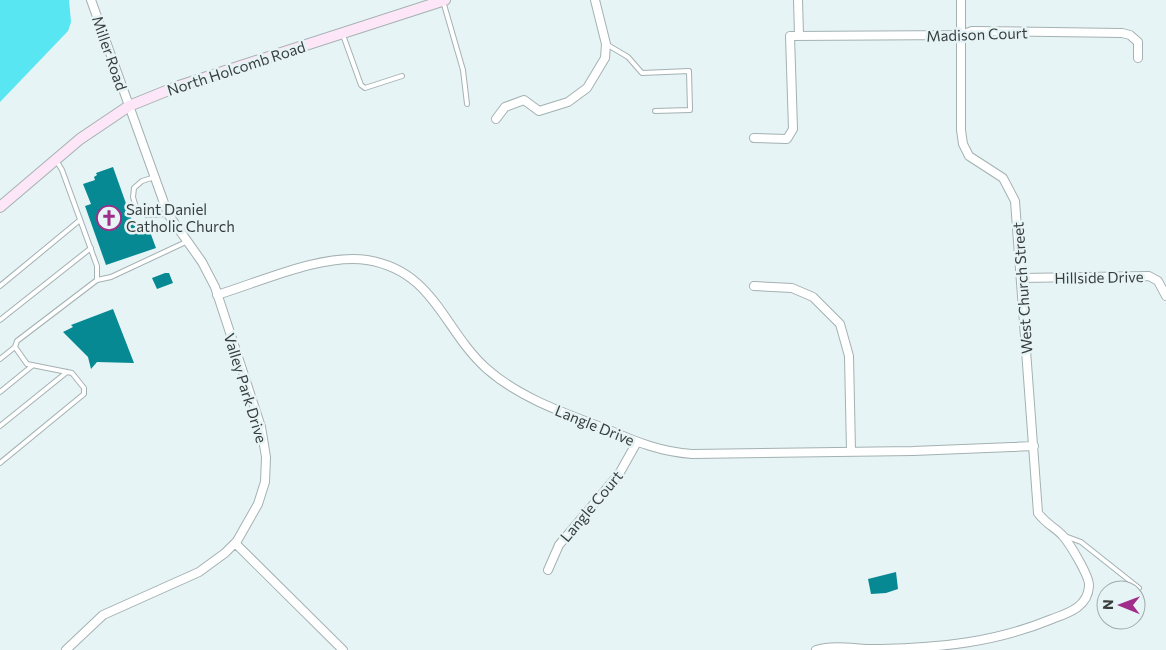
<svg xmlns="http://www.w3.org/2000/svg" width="1166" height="650" font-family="Commissioner,sans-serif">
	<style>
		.water { fill: #58e6f2 }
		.building { fill: #068992 }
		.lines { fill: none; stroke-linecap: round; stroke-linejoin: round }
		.lane-casing { stroke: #a4b1b2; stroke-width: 6 }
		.street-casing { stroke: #a4b1b2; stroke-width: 10 }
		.secondary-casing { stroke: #a4b1b2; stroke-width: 12 }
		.lane { stroke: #fff; stroke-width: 4 }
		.street { stroke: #fff; stroke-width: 8 }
		.secondary { stroke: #fde6f7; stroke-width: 10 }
		.labels { text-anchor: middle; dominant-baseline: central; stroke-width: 5; stroke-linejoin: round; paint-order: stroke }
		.street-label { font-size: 15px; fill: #383e3e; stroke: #e6f4f5 }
		.poi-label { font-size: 15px; fill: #383e3e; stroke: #e6f4f5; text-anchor: start }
	</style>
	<rect width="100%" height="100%" fill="#e6f4f5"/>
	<path class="water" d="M 0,0 L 69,0 L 71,22 L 68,31 L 0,102 Z"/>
	<path class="building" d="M 113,167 L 134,226 L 146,221 L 156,248 L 106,265 L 85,206 L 91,204 L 83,184 L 95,180 L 94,177 L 97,175 L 96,173 Z
		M 165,273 L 169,273 L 173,283 L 157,289 L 152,278 Z
		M 113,309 L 134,363 L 97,362 L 91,369 L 88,357 L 63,332 L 73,327 L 71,325 Z
		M 896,572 L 898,589 L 886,593 L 871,594 L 868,579 Z"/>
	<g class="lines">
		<defs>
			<path id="lane" d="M 443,1 L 463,70 L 467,104
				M 343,35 L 361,85 L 365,88 L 402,76
				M 606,44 L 628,57 L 642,73 L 689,71 L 690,110 L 655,111
				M 155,177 L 142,181 L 134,188 L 133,197 L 137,211 L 146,215 L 168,214
				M 97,280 L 111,277 L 188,241
				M 0,286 L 80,220
				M 0,320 L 91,248
				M 0,359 L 15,347
				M 0,392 L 32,366
				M 0,426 L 67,372
				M 0,463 L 84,394 L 84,388 L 72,373 L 27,364 L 15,347 L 17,341 L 97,280 L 97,266 L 62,170 L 56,160
				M 1065,536 L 1081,542 L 1139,588"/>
			<path id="street" d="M 798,0 L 799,35
				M 496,119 L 505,107 L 524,100 L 539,111 L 568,102 L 587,88 L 605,58 L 606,44 L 595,0
				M 754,138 L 787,139 L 793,129 L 790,36 L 961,35 L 972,31 L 1122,33 L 1130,35 L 1138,42 L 1138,58
				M 1021,278 L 1149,276 L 1158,281 L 1166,296
				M 754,286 L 792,288 L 813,297 L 840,324 L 849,356 L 851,451
				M 217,295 C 260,282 323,253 367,260 C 435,271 443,330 487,369 C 521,399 567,414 609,430 C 636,442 662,452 692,454 L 913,451 L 1034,446
				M 235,543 L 343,650
				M 548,570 L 559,545 L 619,474 L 637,442
				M 66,650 L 103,615 L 199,572 L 225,553 L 237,541 L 258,504 L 265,482 L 266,457 L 261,427 L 215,287 L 202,262 L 168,214 L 91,0
				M 816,650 C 837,644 859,650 880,649 C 941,648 996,642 1052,619 C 1068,613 1088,607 1089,586 C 1090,577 1070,544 1063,536 C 1055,527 1047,525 1038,513 L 1015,201 L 1003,178 L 969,156 L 963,144 L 961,130 L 961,0"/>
			<path id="secondary" d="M 0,207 L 80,139 L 129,106 L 176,87 L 445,0"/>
		</defs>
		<use href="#lane" class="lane-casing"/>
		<use href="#street" class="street-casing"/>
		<use href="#secondary" class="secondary-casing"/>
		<use href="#lane" class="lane"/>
		<use href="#street" class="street"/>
		<use href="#secondary" class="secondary"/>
	</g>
	<defs>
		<symbol id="church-ring" viewBox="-11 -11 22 22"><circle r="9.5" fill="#e6f4f5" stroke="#9f2d89" stroke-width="1.5"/><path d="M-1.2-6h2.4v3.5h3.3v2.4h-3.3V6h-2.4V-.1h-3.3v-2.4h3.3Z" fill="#9f2d89"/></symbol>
	</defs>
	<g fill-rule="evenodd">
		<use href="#church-ring" x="95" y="204" width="28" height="28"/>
	</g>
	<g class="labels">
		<g class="street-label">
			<text transform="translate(977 34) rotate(-2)">Madison Court</text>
			<text transform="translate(110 53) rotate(71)">Miller Road</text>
			<text transform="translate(236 68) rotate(-18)">North Holcomb Road</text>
			<text transform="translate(1099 277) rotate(-1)">Hillside Drive</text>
			<text transform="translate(1022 288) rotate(-94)">West Church Street</text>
			<text transform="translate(246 388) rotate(73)">Valley Park Drive</text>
			<text transform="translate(595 425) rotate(22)">Langle Drive</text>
			<text transform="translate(591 506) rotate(-50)">Langle Court</text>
		</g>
		<g class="poi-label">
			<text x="126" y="209">Saint Daniel<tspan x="126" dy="17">Catholic Church</tspan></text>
		</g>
	</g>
	<g transform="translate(1121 605) rotate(271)"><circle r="24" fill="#e6f4f5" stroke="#a0abac"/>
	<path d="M0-4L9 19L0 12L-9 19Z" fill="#9f2d89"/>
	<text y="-8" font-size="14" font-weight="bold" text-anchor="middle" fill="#383e3e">N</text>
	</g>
</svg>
